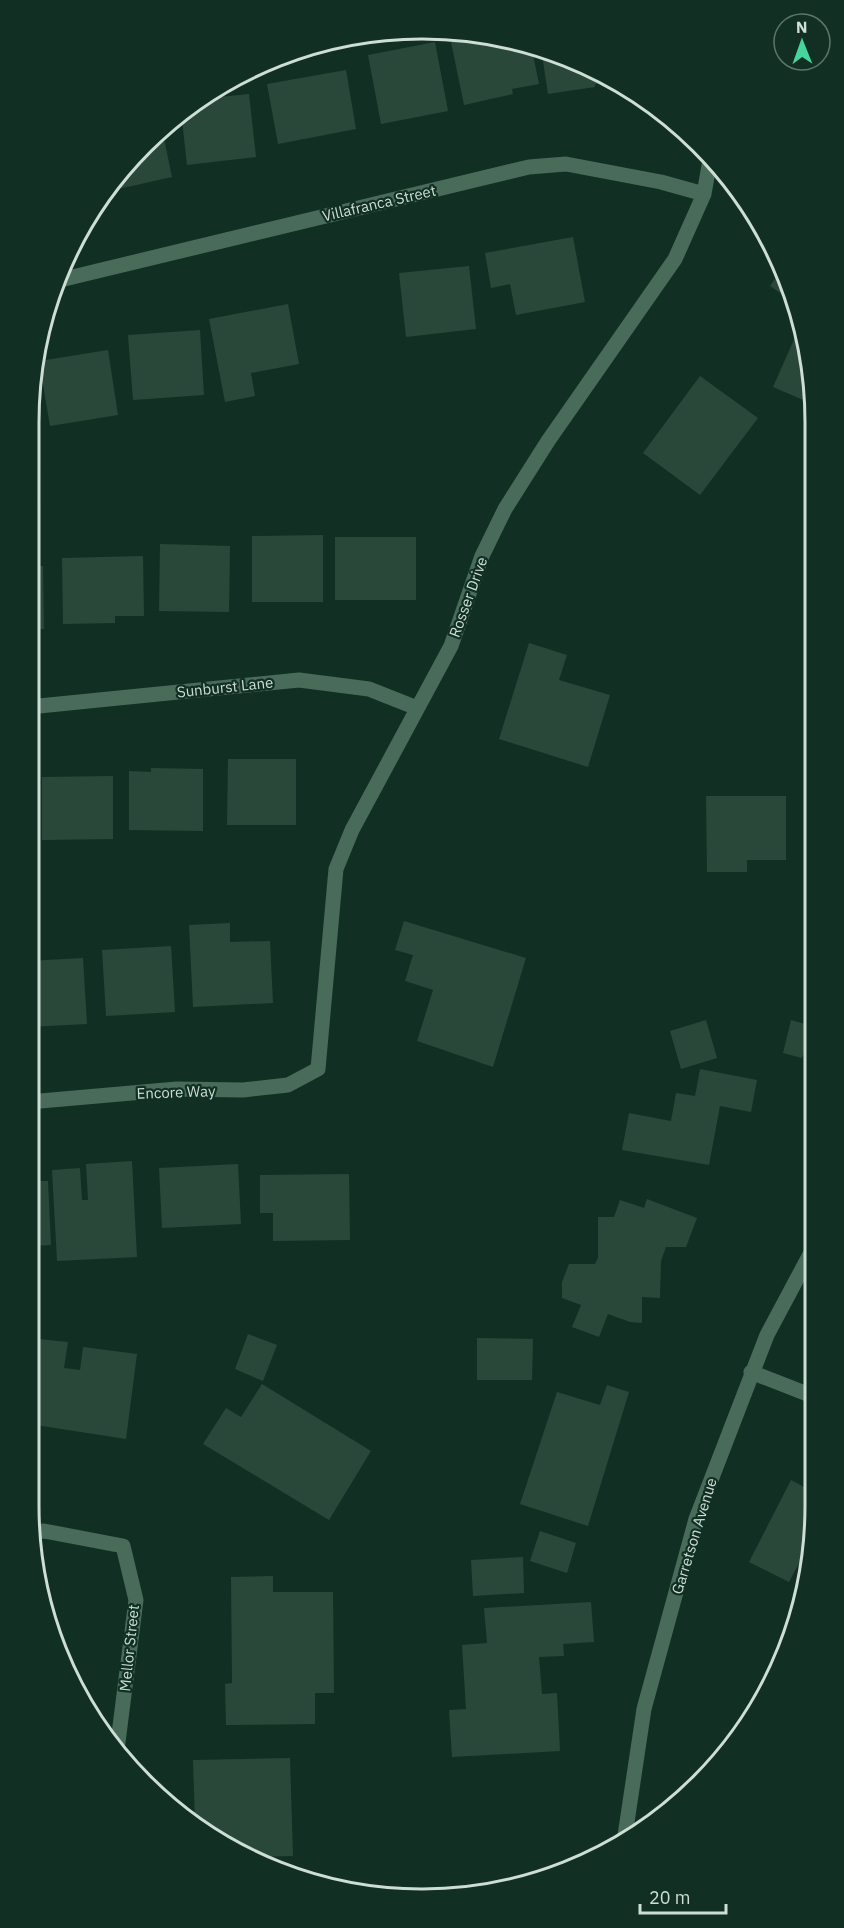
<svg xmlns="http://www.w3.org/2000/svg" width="844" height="1928" font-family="'IBM Plex Sans',sans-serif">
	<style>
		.building { fill: #29483a }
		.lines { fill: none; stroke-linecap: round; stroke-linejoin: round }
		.minor { stroke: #496b5a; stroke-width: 15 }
		.tertiary { stroke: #496b5a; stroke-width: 15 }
		.labels { text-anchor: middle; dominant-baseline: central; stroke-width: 4.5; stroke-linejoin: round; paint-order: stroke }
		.street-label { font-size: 15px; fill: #cdded5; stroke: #113023 }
		.rim { fill: none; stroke: #cdded5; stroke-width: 3 }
	</style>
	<rect width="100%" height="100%" fill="#113023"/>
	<path class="building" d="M 487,35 L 531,45 L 539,84 L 512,89 L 513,94 L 464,105 L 451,42 Z
		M 435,42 L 448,111 L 381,124 L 368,55 Z
		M 541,48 L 549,49 L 613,81 L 595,84 L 595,87 L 548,94 Z
		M 346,70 L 356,129 L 278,144 L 267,84 Z
		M 249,94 L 256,157 L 187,165 L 181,111 L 200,99 Z
		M 162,129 L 172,177 L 105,192 L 126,162 Z
		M 573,237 L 585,302 L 516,315 L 510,284 L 491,288 L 485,253 Z
		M 469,266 L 476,329 L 406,337 L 399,273 Z
		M 783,267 L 791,292 L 788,298 L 770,286 Z
		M 288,304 L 299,364 L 251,373 L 255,396 L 225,402 L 209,319 Z
		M 800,326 L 812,370 L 812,392 L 808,402 L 773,387 Z
		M 200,330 L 204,395 L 133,400 L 128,335 Z
		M 108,350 L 118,415 L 50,426 L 39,361 Z
		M 700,376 L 758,418 L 700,495 L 643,453 Z
		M 323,535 L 323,602 L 252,602 L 252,536 Z
		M 335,537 L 416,537 L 416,600 L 335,600 Z
		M 160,544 L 230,546 L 229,612 L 159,611 Z
		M 143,556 L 144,616 L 115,616 L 115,623 L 63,624 L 62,558 Z
		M 29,566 L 43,566 L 44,629 L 29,629 Z
		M 529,643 L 567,655 L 559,680 L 610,695 L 588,767 L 499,739 Z
		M 228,759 L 296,759 L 296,825 L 227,825 Z
		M 151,768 L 203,769 L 203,831 L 129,830 L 129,771 L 151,772 Z
		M 113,776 L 113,839 L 42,840 L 42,777 Z
		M 706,796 L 786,796 L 786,860 L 747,860 L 747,872 L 707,872 Z
		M 404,921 L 526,958 L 493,1067 L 417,1041 L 433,990 L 405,981 L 413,955 L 395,950 Z
		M 230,923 L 230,942 L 270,941 L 273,1003 L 193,1007 L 189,925 Z
		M 171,946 L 175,1012 L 106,1016 L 102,950 Z
		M 83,958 L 87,1024 L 29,1027 L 29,961 Z
		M 706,1020 L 717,1058 L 681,1069 L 670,1031 Z
		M 791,1020 L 812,1026 L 802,1058 L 783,1053 Z
		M 700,1069 L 757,1080 L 751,1112 L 720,1106 L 709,1165 L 622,1150 L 629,1113 L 671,1121 L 676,1093 L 695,1096 Z
		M 132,1161 L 137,1257 L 57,1261 L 52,1170 L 80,1168 L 82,1200 L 88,1200 L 86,1164 Z
		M 238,1164 L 241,1224 L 162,1228 L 159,1168 Z
		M 349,1174 L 350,1240 L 273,1241 L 273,1213 L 260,1213 L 260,1175 Z
		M 29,1181 L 48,1181 L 51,1245 L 29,1246 Z
		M 647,1199 L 697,1218 L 686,1247 L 666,1247 L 661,1261 L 660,1298 L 642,1297 L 642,1323 L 630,1322 L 608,1314 L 599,1337 L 572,1327 L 581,1305 L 562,1298 L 562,1282 L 569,1264 L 595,1264 L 598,1258 L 598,1217 L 614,1217 L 620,1200 L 644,1208 Z
		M 248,1334 L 277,1345 L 263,1381 L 235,1369 Z
		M 29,1338 L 68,1342 L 64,1368 L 80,1370 L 83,1347 L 137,1354 L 126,1439 L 29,1424 Z
		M 477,1338 L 533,1339 L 532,1380 L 477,1380 Z
		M 262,1384 L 371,1451 L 329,1520 L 203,1444 L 226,1408 L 241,1417 Z
		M 607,1385 L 629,1392 L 588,1526 L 520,1504 L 557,1392 L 600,1405 Z
		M 791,1480 L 815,1493 L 815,1506 L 808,1551 L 806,1550 L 789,1582 L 749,1562 Z
		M 540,1531 L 576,1543 L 567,1573 L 530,1561 Z
		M 523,1557 L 524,1593 L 473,1596 L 471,1560 Z
		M 273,1576 L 273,1592 L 333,1592 L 334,1693 L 315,1693 L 315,1724 L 226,1725 L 225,1684 L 232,1683 L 231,1577 Z
		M 591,1602 L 594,1642 L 563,1644 L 564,1656 L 539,1657 L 542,1694 L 557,1693 L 560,1751 L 452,1757 L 449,1710 L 466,1709 L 462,1645 L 487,1643 L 484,1608 Z
		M 290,1758 L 293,1856 L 252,1857 L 225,1847 L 195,1822 L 193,1760 Z"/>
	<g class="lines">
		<path class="minor" d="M 56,281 L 529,167 L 566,164 L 661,182 L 704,194
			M 29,707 L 299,680 L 369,689 L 417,708
			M 29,1102 L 177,1089 L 243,1090 L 288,1085 L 318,1069 L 336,869 L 352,830 L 451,646 L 482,556 L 505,509 L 548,441 L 675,259 L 704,194 L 710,160
			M 751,1372 L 815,1397
			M 33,1532 L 44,1531 L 123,1546 L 136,1600 L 117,1750"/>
		<path class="tertiary" d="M 624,1842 L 644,1709 L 696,1519 L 767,1335 L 815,1245"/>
	</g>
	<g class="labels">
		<g class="street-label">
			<text transform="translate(379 203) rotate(-13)">Villafranca Street</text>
			<text transform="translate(468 597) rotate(-70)">Rosser Drive</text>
			<text transform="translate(225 687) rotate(-6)">Sunburst Lane</text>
			<text transform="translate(176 1092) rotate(-2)">Encore Way</text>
			<text transform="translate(694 1536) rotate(-73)">Garretson Avenue</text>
			<text transform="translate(129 1648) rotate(-84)">Mellor Street</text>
		</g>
	</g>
	<path d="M0 0H844V1928H0ZM422 39H422A383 383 0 0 1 805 422V1506A383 383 0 0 1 422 1889H422A383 383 0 0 1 39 1506V422A383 383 0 0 1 422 39Z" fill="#113023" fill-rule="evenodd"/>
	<path class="rim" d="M422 39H422A383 383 0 0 1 805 422V1506A383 383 0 0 1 422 1889H422A383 383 0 0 1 39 1506V422A383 383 0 0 1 422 39Z"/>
	<g transform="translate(802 42) rotate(359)"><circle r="28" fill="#113023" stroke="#5c766a" stroke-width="1.5"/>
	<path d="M0-4.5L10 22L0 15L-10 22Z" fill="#48d49d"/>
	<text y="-9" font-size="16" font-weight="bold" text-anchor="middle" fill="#cdded5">N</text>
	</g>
	<path d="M640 1904v9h86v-9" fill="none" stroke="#cdded5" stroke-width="3"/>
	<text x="649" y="1904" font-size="18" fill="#cdded5" stroke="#113023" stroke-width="4.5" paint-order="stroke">20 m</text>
</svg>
